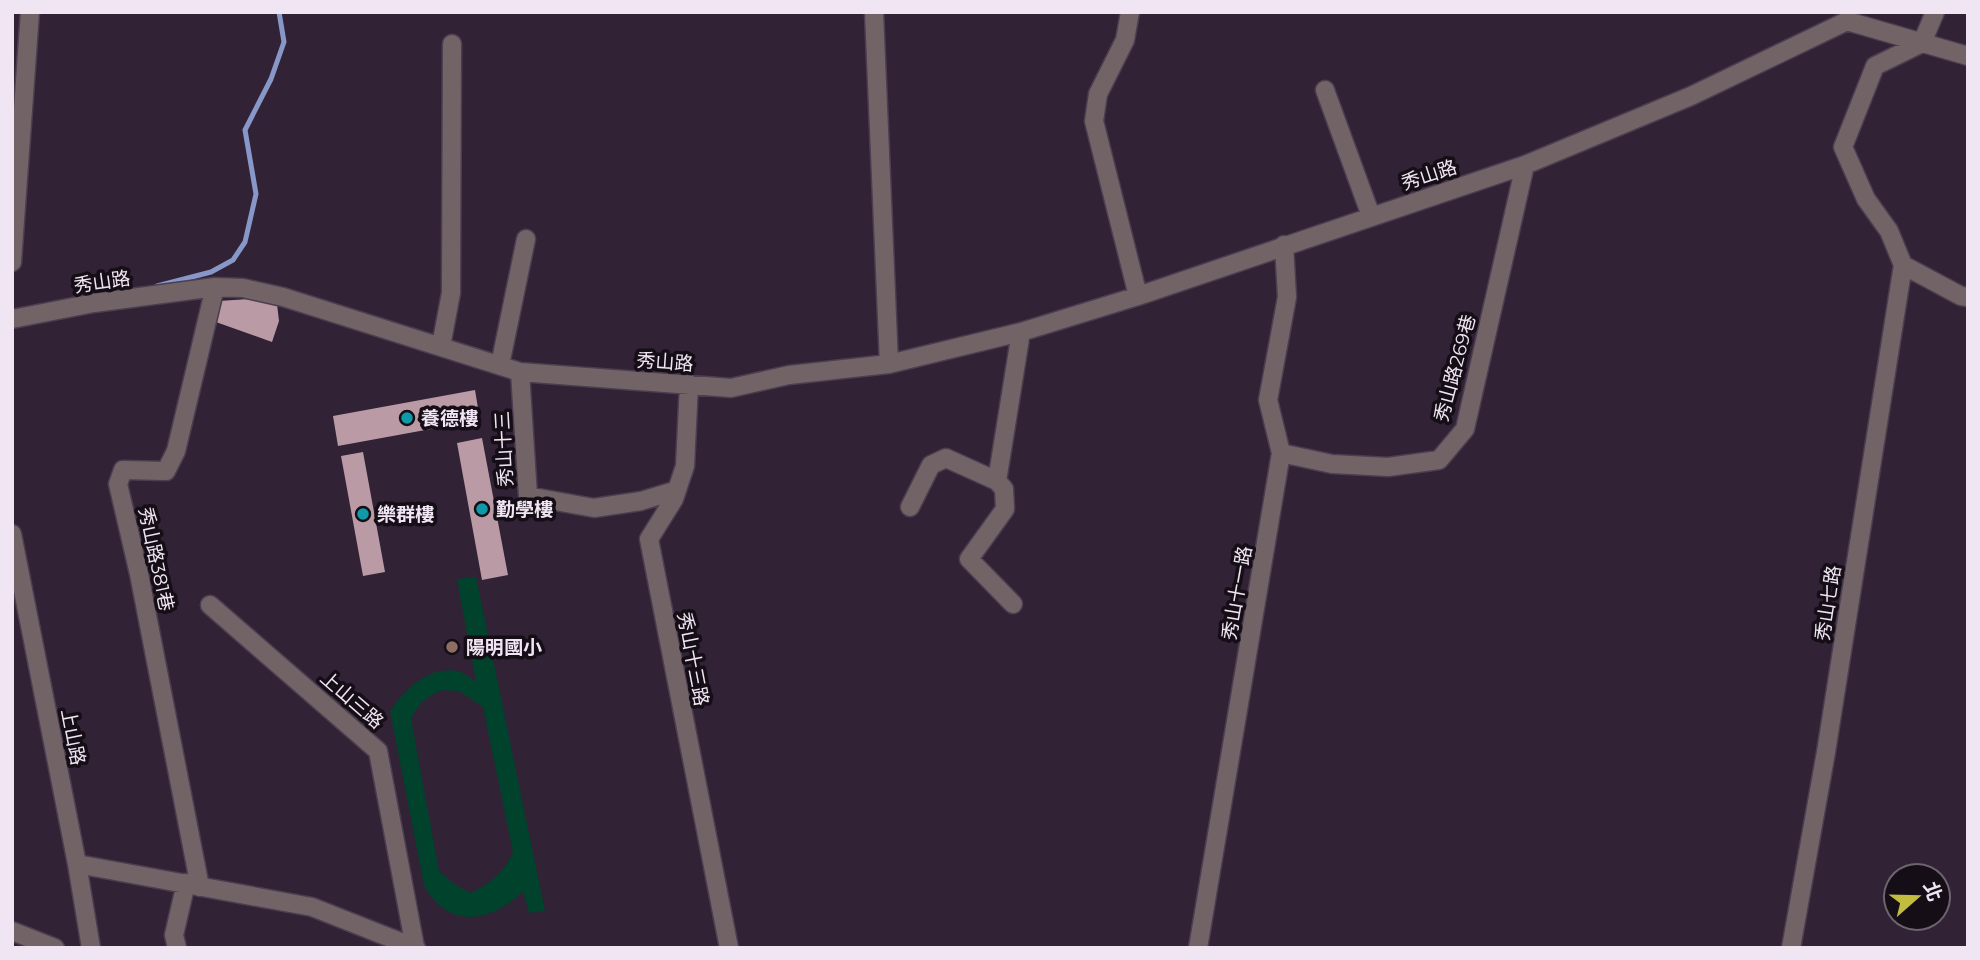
<svg xmlns="http://www.w3.org/2000/svg" width="1980" height="960" font-family="Montserrat,'Noto Sans TC',sans-serif">
	<style>
		.green { fill: #01422c; fill-rule: evenodd }
		.lines { fill: none; stroke-linecap: round; stroke-linejoin: round }
		.stream { stroke: #8798c8; stroke-width: 5 }
		.building { fill: #ba9aa5 }
		.minor-casing { stroke: #4c3d50; stroke-width: 21 }
		.minor { stroke: #726466; stroke-width: 18 }
		.culture-dot { fill: #0f9aa8; stroke: #150e17; stroke-width: 2.5 }
		.education-dot { fill: #8d6e63; stroke: #150e17; stroke-width: 2.5 }
		.labels { text-anchor: middle; dominant-baseline: central; stroke-width: 7; stroke-linejoin: round; paint-order: stroke }
		.street-label { font-size: 19px; fill: #f0e6f3; stroke: #150e17 }
		.poi-label { font-size: 19px; font-weight: bold; fill: #f0e6f3; stroke: #150e17; text-anchor: start }
	</style>
	<rect width="100%" height="100%" fill="#312235"/>
	<path class="green" d="M 476,577 L 545,911 L 529,913 L 523,891 C 492,923 447,930 424,885 L 390,711 C 405,690 428,666 457,671 C 464,672 471,679 476,682 L 457,579 ZM 443,690 L 459,691 L 483,707 L 513,852 C 504,872 490,884 470,893 L 454,884 L 439,871 L 411,719 C 419,704 426,696 443,690 Z"/>
	<g class="lines">
		<path class="stream" d="M 157,286 L 211,272 L 233,260 L 245,242 L 256,194 L 245,130 L 271,79 L 284,42 L 279,12"/>
	</g>
	<path class="building" d="M 249,299 L 277,304 L 279,321 L 272,342 L 213,321 L 219,301 Z
		M 475,390 L 480,420 L 338,446 L 333,416 Z
		M 482,438 L 508,575 L 482,580 L 457,443 Z
		M 363,452 L 385,572 L 363,576 L 341,456 Z"/>
	<g class="lines">
		<defs>
			<path id="minor" d="M 874,12 L 889,364
				M 1130,12 L 1125,40 L 1098,94 L 1094,121 L 1138,296
				M 1325,90 L 1371,216
				M 12,262 L 30,12
				M 1903,265 L 1889,231 L 1866,199 L 1843,147 L 1875,66 L 1922,43 L 1935,12
				M 12,319 L 94,303 L 215,287 L 243,288 L 283,297 L 520,372 L 731,388 L 789,375 L 889,364 L 1021,332 L 1138,296 L 1525,165 L 1691,96 L 1847,21 L 1968,56
				M 441,346 L 451,293 L 452,44
				M 500,365 L 526,239
				M 520,372 L 528,496 L 594,508 L 641,501 L 677,490
				M 689,384 L 685,466 L 674,499 L 649,539 L 729,948
				M 1281,453 L 1332,464 L 1388,467 L 1439,460 L 1465,429 L 1525,165
				M 910,507 L 931,465 L 946,458 L 997,481
				M 12,534 L 77,864 L 91,948
				M 1013,604 L 969,559 L 1005,509 L 1004,489 L 997,481 L 1021,332
				M 210,605 L 378,751 L 415,947
				M 77,864 L 312,907 L 416,948
				M 200,887 L 139,574 L 118,484 L 123,470 L 166,471 L 176,451 L 215,287
				M 12,931 L 55,948
				M 177,948 L 174,935 L 186,883
				M 1198,948 L 1281,453 L 1268,400 L 1287,297 L 1284,245
				M 1791,948 L 1826,752 L 1903,265 L 1961,296 L 1968,297"/>
		</defs>
		<use href="#minor" class="minor-casing"/>
		<use href="#minor" class="minor"/>
	</g>
	<g class="culture-dot">
		<circle cx="407" cy="418" r="7"/>
		<circle cx="482" cy="509" r="7"/>
		<circle cx="363" cy="514" r="7"/>
	</g>
	<circle class="education-dot" cx="452" cy="647" r="7"/>
	<g class="labels">
		<g class="street-label">
			<text transform="translate(1429 175) rotate(-18)">秀山路</text>
			<text transform="translate(102 282) rotate(-8)">秀山路</text>
			<text transform="translate(665 362) rotate(4)">秀山路</text>
			<text transform="translate(1455 368) rotate(-75)">秀山路269巷</text>
			<text transform="translate(504 449) rotate(-93)">秀山十三</text>
			<text transform="translate(156 559) rotate(78)">秀山路381巷</text>
			<text transform="translate(1237 593) rotate(-80)">秀山十一路</text>
			<text transform="translate(1828 603) rotate(-81)">秀山七路</text>
			<text transform="translate(693 659) rotate(79)">秀山十三路</text>
			<text transform="translate(352 700) rotate(41)">上山三路</text>
			<text transform="translate(73 737) rotate(79)">上山路</text>
		</g>
		<g class="poi-label">
			<text x="421" y="418">養德樓</text>
			<text x="496" y="509">勤學樓</text>
			<text x="377" y="514">樂群樓</text>
			<text x="466" y="647">陽明國小</text>
		</g>
	</g>
	<rect width="1980" height="960" fill="none" stroke="#f0e6f3" stroke-width="28"/>
	<g transform="translate(1917 897) rotate(70)"><circle r="33" fill="#150e17" stroke="#6d646f" stroke-width="2"/>
	<path d="M0-5L12 26L0 18L-12 26Z" fill="#c2bd3f"/>
	<text y="-10" font-size="19" font-weight="bold" text-anchor="middle" fill="#f0e6f3">北</text>
	</g>
</svg>
